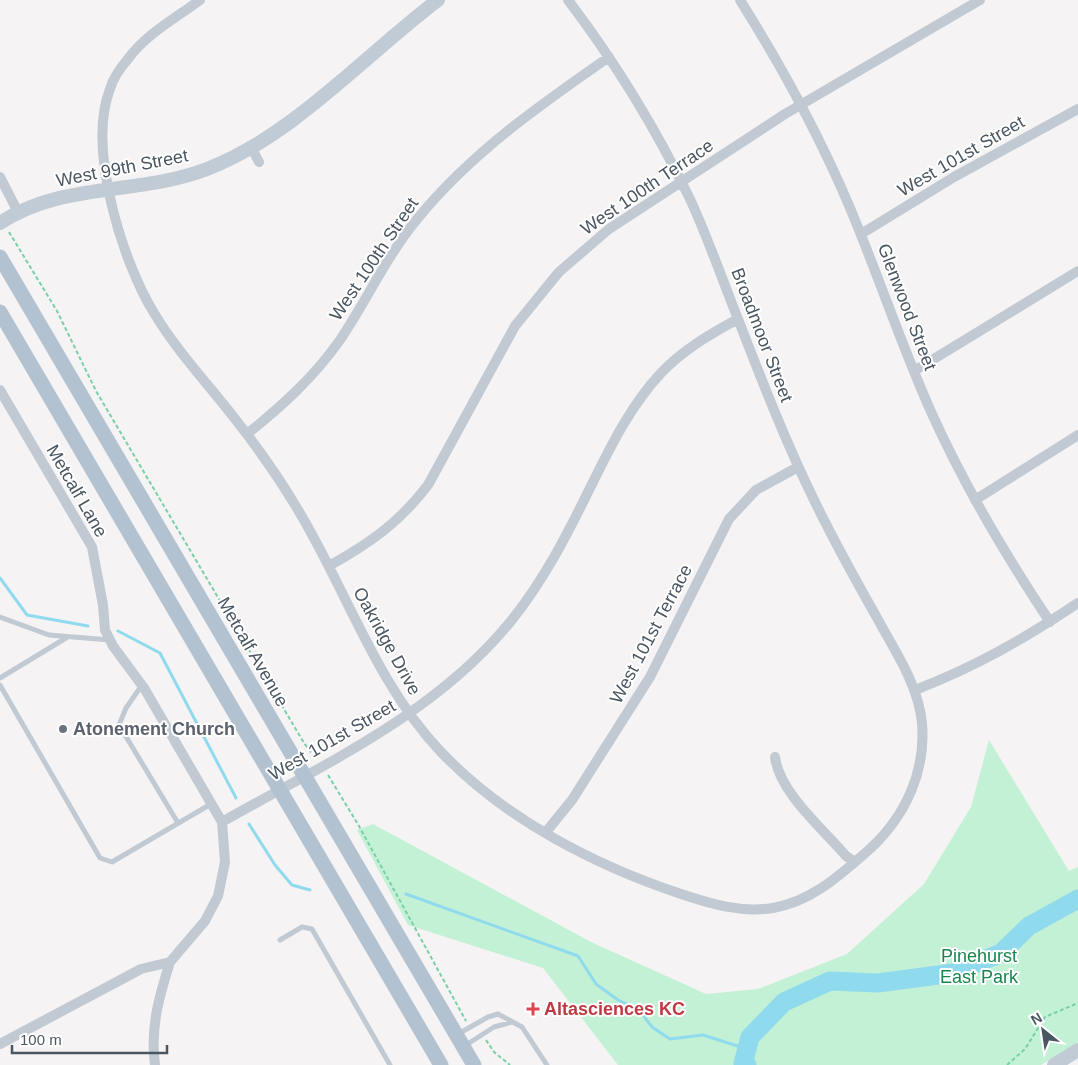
<svg xmlns="http://www.w3.org/2000/svg" width="1078" height="1065" font-family="Arial,sans-serif">
	<style>
		.green { fill: #c3f1d5 }
		.lines { fill: none; stroke-linecap: round; stroke-linejoin: round }
		.stream { stroke: #90daee; stroke-width: 3 }
		.river { stroke: #90daee; stroke-width: 19 }
		.path { stroke: #7ad0a6; stroke-width: 2; stroke-dasharray: 4 2.5; stroke-linecap: butt }
		.lane { stroke: #c1cad2; stroke-width: 5 }
		.street { stroke: #c1cad2; stroke-width: 10 }
		.secondary { stroke: #c1cbd6; stroke-width: 14 }
		.primary { stroke: #b3c2d1; stroke-width: 15 }
		.worship-dot { fill: #6b7280; stroke: #fff; stroke-width: 2 }
		.health-dot { fill: #e0444e; stroke: #fff; stroke-width: 2 }
		.labels { text-anchor: middle; dominant-baseline: central; stroke-width: 4; stroke-linejoin: round; paint-order: stroke }
		.street-label { font-size: 18px; fill: #4a5661; stroke: #fff }
		.worship-label { font-size: 18px; font-weight: bold; fill: #5b616d; stroke: #fff; text-anchor: start }
		.park-label { font-size: 18px; fill: #17864f; stroke: #fff }
		.health-label { font-size: 18px; font-weight: bold; fill: #be3a42; stroke: #fff; text-anchor: start }
	</style>
	<rect width="100%" height="100%" fill="#f5f3f3"/>
	<path class="green" d="M 989,740 L 1069,871 L 1078,867 L 1078,1042 L 1041,1065 L 618,1065 L 543,968 L 408,925 L 357,830 L 373,824 L 591,942 L 706,994 L 758,989 L 847,954 L 924,884 L 971,807 Z"/>
	<g class="lines">
		<path class="stream" d="M 0,578 L 27,615 L 88,626
			M 118,631 L 160,653 L 236,798
			M 249,824 L 275,865 L 292,885 L 310,890
			M 406,894 L 578,956 L 596,984 L 618,1000 L 639,1010 L 652,1027 L 670,1039 L 703,1035 L 747,1049"/>
		<path class="river" d="M 747,1065 L 743,1064 L 750,1037 L 784,1002 L 830,981 L 878,983 L 953,973 L 1001,953 L 1029,926 L 1078,899"/>
		<path class="path" d="M 9,232 L 57,311 L 96,391 L 304,743 L 316,759
			M 328,775 L 359,826 L 466,1021
			M 486,1040 L 494,1052 L 510,1065
			M 1007,1065 L 1025,1049 L 1045,1017 L 1078,1003"/>
		<path class="lane" d="M 0,617 L 49,635 L 110,640
			M 0,678 L 66,638
			M 0,685 L 100,858 L 112,862 L 211,804
			M 142,685 L 126,708 L 119,725 L 178,823
			M 280,940 L 302,927 L 312,929 L 390,1065
			M 458,1034 L 488,1017 L 498,1014 L 522,1027 L 547,1065
			M 466,1045 L 494,1027 L 512,1022"/>
		<path class="street" d="M 200,0 C 176,18 146,34 128,59 C 121,67 113,78 110,89 C 87,148 122,261 154,313 C 178,353 211,387 239,424 C 268,461 294,500 316,542 C 355,614 384,692 441,752 C 505,819 594,865 681,894 C 711,904 741,913 773,908 C 813,901 841,874 871,848 C 906,815 926,771 922,723 C 918,683 894,650 876,616 C 855,579 834,541 815,502 C 786,443 762,381 738,319 C 722,279 708,238 690,199 C 656,129 615,62 568,0
			M 740,0 C 787,75 829,153 861,235 C 885,295 906,356 932,414 C 965,487 1006,556 1050,622
			M 251,147 L 259,162
			M 0,177 L 18,212
			M 861,234 L 954,177 L 1078,109
			M 914,371 L 1078,271
			M 0,390 L 92,547 L 103,605 L 105,630 L 113,646 L 144,688 L 222,822
			M 247,434 C 282,406 314,377 340,340 C 367,300 387,255 418,218 C 471,153 540,105 609,57
			M 975,500 L 1078,435
			M 329,566 C 370,543 399,523 428,485 L 515,326 L 559,272 L 609,229 L 785,114 L 980,0
			M 915,690 C 975,667 1024,639 1078,603
			M 775,757 C 779,792 823,829 846,856 L 855,862
			M 546,832 L 572,800 L 650,677 L 729,519 L 756,490 L 798,467
			M 0,1044 L 141,969 L 170,962 L 205,921 L 218,896 L 225,862 L 222,822 C 324,764 436,714 511,621 C 544,580 567,535 590,488 C 610,448 630,406 661,373 C 683,350 710,334 738,319
			M 155,1065 C 150,1028 159,997 170,962"/>
		<path class="secondary" d="M 0,223 C 61,182 140,195 207,169 C 293,136 364,56 438,0
			M 1054,1065 L 1078,1050"/>
		<path class="primary" d="M 0,257 L 474,1065
			M 0,312 L 441,1065"/>
	</g>
	<circle class="worship-dot" cx="63" cy="729" r="5"/>
	<path class="health-dot" d="M530.5 1001.5h5v5h5v5h-5v5h-5v-5h-5v-5h5z"/>
	<g class="labels">
		<g class="street-label">
			<text transform="translate(961 156) rotate(-30)">West 101st Street</text>
			<text transform="translate(122 168) rotate(-11)">West 99th Street</text>
			<text transform="translate(647 187) rotate(-34)">West 100th Terrace</text>
			<text transform="translate(374 259) rotate(-56)">West 100th Street</text>
			<text transform="translate(907 307) rotate(69)">Glenwood Street</text>
			<text transform="translate(762 335) rotate(69)">Broadmoor Street</text>
			<text transform="translate(77 491) rotate(60)">Metcalf Lane</text>
			<text transform="translate(651 634) rotate(-62)">West 101st Terrace</text>
			<text transform="translate(387 641) rotate(61)">Oakridge Drive</text>
			<text transform="translate(253 652) rotate(60)">Metcalf Avenue</text>
			<text transform="translate(332 740) rotate(-30)">West 101st Street</text>
		</g>
		<g class="worship-label">
			<text x="73" y="729">Atonement Church</text>
		</g>
		<g class="park-label">
			<text x="979" y="956">Pinehurst<tspan x="979" dy="21">East Park</tspan></text>
		</g>
		<g class="health-label">
			<text x="544" y="1009">Altasciences KC</text>
		</g>
	</g>
	<g transform="translate(1043 1030) rotate(330)" stroke="#ffffff" stroke-width="4" paint-order="stroke">
	<path d="M0-4L9 19L0 12L-9 19Z" fill="#4a5661"/>
	<text y="-8" font-size="14" font-weight="bold" text-anchor="middle" fill="#4a5661">N</text>
	</g>
	<path d="M12 1045v8h155v-8" fill="none" stroke="#4a5661" stroke-width="2.5"/>
	<text x="20" y="1045" font-size="15" fill="#4a5661" stroke="#ffffff" stroke-width="4" paint-order="stroke">100 m</text>
</svg>
